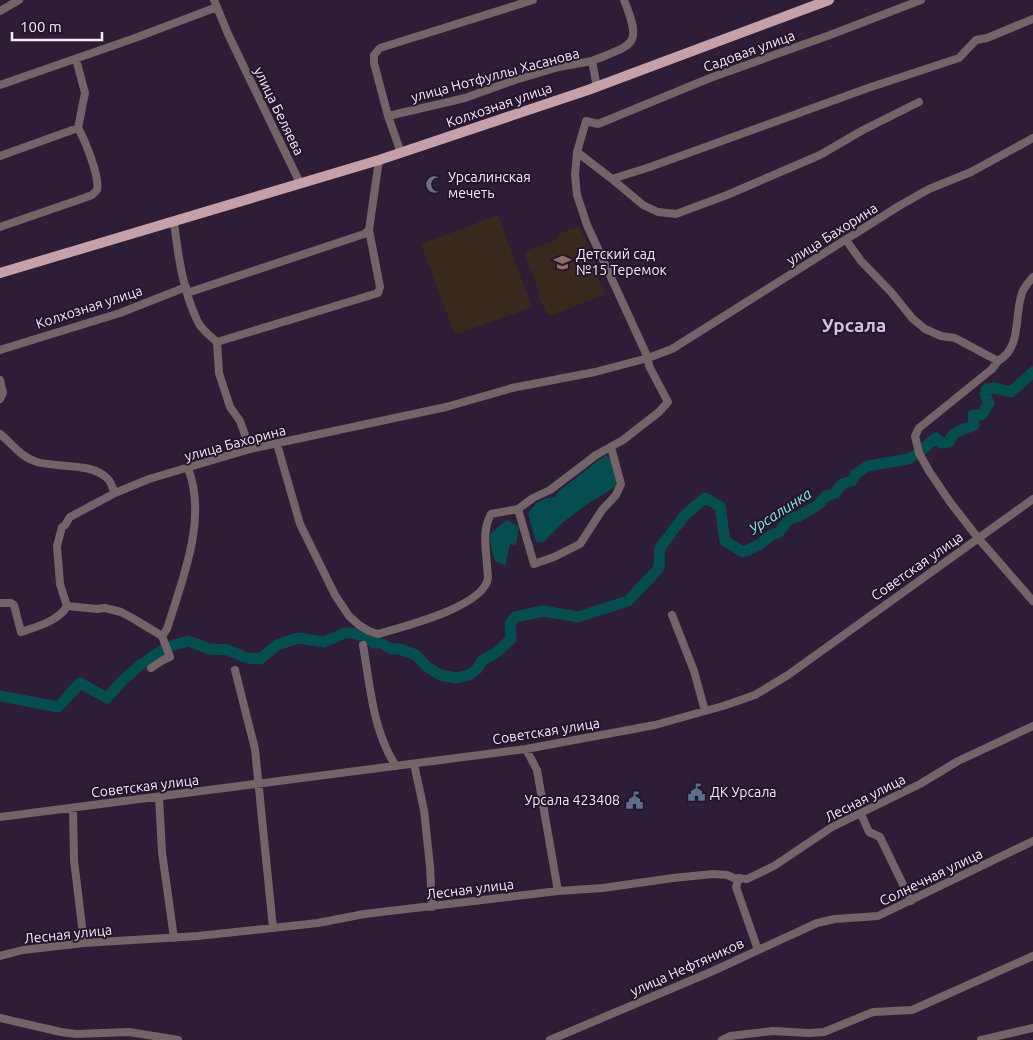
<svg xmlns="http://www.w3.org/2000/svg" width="1033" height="1040" font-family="Ubuntu,sans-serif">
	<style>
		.education { fill: #372a1c }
		.water { fill: #064d50 }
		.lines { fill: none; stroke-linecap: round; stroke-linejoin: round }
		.river { stroke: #064d50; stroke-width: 11 }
		.minor { stroke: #746368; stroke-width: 8 }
		.major { stroke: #c4a1aa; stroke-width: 10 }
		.labels { text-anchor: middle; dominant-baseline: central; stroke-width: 4; stroke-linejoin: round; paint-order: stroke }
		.street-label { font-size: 14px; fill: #f5eafb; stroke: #24142c }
		.poi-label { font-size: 14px; fill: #f5eafb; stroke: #24142c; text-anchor: start }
		.water-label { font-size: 15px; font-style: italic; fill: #87e9ee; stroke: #24142c }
		.district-label { font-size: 19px; font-weight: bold; fill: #d5bfe0; stroke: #24142c }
	</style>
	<rect width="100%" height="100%" fill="#2e1d36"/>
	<path class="education" d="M 498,215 L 532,307 L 455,335 L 421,244 Z
		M 579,226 L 600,273 L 597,275 L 605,294 L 552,316 L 547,313 L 539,299 L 540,294 L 524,252 L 558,239 L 557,235 Z"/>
	<path class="water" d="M 606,455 L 611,460 L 615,472 L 617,484 L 614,488 L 589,503 L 563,522 L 543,543 L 536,542 L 528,514 C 536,502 540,498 555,497 C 560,488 568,484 576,478 C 586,470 595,462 606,455 Z
		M 507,520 L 519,527 L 516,545 L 510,544 L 505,566 L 495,561 L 491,548 L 490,534 Z"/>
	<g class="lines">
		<path class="river" d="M 0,696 L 58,707 L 80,683 L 107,698 L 122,681 L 139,666 L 167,647 L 189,641 L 209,649 L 228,650 L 247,658 L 260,659 L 277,645 L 298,638 L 324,642 L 345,633 L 353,633 L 358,635 L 364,635 L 374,643 L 381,643 L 392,649 L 399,649 L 416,655 L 425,665 L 440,675 L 456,678 L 469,675 L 477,669 L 482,661 L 497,652 L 511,639 L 510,624 L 515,617 L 543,611 L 578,617 L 628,601 L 659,568 L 660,548 L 684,516 L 705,498 L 720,506 L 725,541 L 743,552 L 759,545 L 770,536 L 779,532 L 789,519 L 799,516 L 818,505 L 826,496 L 835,493 L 842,484 L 852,481 L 856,474 L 868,466 L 908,459 L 919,453 L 933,440 L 936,438 L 941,443 L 949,442 C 952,430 965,430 974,425 L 973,415 L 982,415 L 989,403 L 985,394 L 987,389 L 995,388 L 1011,392 L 1033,372"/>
		<path class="minor" d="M 214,0 L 228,34 L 300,183
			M 921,0 L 830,35 L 710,78 L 598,124 L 586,121 L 577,152 L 612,179 L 650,167 L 868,88 L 959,58 L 976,40 L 987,38 L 1033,19
			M 0,11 L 19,0
			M 592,61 C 633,44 643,47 624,0
			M 0,85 L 135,38 L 217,7
			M 388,116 L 374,63 L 374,55 L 380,48 L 533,0
			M 577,152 L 575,175 L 577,195 L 587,225 L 648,358 L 672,349 L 899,206 L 929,189 L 971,172 L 1033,138
			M 401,153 L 388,116 L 465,98 L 515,80 L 559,67 L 592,61 L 597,87
			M 0,156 L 78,128
			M 612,179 L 643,205 L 658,212 L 676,214 L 727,195 L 820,155 L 863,130 L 919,102
			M 174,222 C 178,255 183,292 198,322 C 202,330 210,336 217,342 L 219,373 L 230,407 L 240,421 L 250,449
			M 0,227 L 84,198 L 92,195 L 97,190 C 100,177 85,140 78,128 L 85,93 L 76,59
			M 846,240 L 861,261 L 891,292 L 912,318 L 925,329 L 941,336 L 955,338 L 998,361 L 992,369 L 919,428 L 915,436 L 919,453 L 929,471 L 950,502 L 978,538 L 1033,601
			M 187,293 L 364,234 L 369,230
			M 217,342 L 378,293 L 380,287 L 369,230 L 379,160
			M 0,350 L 120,313 L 186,287
			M 998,361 C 1022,348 1014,316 1022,293 C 1024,287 1029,282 1033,277
			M 0,380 L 3,393 L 0,399
			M 0,434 C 13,444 20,457 37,462 C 57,468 92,462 108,479 C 111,482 113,489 115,493
			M 518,509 L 534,564 L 554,557 L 580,544 L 602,510 L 616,495 L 621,484 L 611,447
			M 0,603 L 11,603 L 14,605 L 21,632 C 36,627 59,621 67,606
			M 672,615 L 694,671 L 705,711
			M 162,636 L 167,629 C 182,580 208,519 188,468
			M 363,645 C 370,685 373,732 396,766
			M 151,668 L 163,660 L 170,657 L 162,636 L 134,619 L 121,612 L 105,608 L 97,609 L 67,606 L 60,584 L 57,546 L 62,527 L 65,525 L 70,517 L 115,493 L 149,479 L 250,449 L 446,407 L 512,388 L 595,372 L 648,358 L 649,366 L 668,402 L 659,412 L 623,440 L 596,455 L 550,490 L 533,498 L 518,509 L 491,514 C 482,530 486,548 487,566 C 487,570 488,574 488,578 C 484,607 402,627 378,634 L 369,631 L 359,625 L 349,616 L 335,595 L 300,524 L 277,444
			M 235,670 L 255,749 L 273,928
			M 526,749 L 537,770 L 558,891
			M 414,764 L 424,810 L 430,866 L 432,907
			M 159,797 L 162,852 L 174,938
			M 73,808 L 74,860 L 84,943
			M 861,814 L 869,832 L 880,837 L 911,901
			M 0,817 L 526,749 L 655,725 L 723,706 L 755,695 L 788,675 L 1033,499
			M 739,878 L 736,887 L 758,950
			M 0,956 L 23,950 L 84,943 L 198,936 L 318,923 L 364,914 L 558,891 L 603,888 L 673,878 L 713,874 L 727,875 L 734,878 L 747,879 L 774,866 L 832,827 L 920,784 L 958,761 L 1033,726
			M 0,1018 L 61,1032 L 76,1034 L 129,1032 L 178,1040
			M 550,1040 L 713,971 L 817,923 L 835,919 L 878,916 L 1033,841
			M 722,1040 L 730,1036 L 773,1031 L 809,1033 L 824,1032 L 873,1012 L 912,1010 L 1033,956
			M 981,1040 L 1033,1028"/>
		<path class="major" d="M 0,273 L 379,160 L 588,90 L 829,0"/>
	</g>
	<defs>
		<symbol id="mosque-bare" viewBox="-9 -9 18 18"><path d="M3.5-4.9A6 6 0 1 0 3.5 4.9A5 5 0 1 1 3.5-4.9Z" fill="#6b7280" stroke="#24142c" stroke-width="2.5" paint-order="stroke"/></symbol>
		<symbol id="school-bare" viewBox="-9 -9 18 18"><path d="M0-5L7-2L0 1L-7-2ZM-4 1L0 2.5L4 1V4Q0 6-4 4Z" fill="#8d6e63" stroke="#24142c" stroke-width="2.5" paint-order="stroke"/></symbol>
		<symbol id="civic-bare" viewBox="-9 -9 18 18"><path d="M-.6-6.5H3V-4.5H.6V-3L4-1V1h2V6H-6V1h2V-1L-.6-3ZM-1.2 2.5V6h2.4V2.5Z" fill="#5c6f8a" stroke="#24142c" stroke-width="2.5" paint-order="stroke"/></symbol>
	</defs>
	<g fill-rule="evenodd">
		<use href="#mosque-bare" x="422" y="172" width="25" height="25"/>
		<use href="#school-bare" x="550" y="250" width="25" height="25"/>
		<use href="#civic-bare" x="684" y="780" width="25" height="25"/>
		<use href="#civic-bare" x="622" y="788" width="25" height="25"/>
	</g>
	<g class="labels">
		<g class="street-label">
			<text transform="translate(749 51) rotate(-20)">Садовая улица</text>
			<text transform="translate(495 75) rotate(-15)">улица Нотфуллы Хасанова</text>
			<text transform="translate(499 105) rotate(-19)">Колхозная улица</text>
			<text transform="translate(279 111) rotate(64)">улица Беляева</text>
			<text transform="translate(832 234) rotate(-32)">улица Бахорина</text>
			<text transform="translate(89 307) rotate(-18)">Колхозная улица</text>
			<text transform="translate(235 443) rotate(-15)">улица Бахорина</text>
			<text transform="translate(917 566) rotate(-35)">Советская улица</text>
			<text transform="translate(546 731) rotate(-9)">Советская улица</text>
			<text transform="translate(145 786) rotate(-7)">Советская улица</text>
			<text transform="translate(865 798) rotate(-27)">Лесная улица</text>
			<text transform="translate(931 877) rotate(-26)">Солнечная улица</text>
			<text transform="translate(470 889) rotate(-7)">Лесная улица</text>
			<text transform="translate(68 934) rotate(-6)">Лесная улица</text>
			<text transform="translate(687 967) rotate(-24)">улица Нефтяников</text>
		</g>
		<g class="poi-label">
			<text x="448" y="177">Урсалинская<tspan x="448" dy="16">мечеть</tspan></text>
			<text x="576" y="254">Детский сад<tspan x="576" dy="16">№15 Теремок</tspan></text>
			<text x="710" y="792">ДК Урсала</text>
			<text x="620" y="800" text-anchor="end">Урсала 423408</text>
		</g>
		<g class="water-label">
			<text transform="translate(780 511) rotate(-33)">Урсалинка</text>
		</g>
		<g class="district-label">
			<text x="854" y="325">Урсала</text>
		</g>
	</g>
	<path d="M12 32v8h90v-8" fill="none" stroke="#f5eafb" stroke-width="2.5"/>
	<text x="20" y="32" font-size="15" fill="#f5eafb" stroke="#24142c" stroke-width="4" paint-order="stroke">100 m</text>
</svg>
